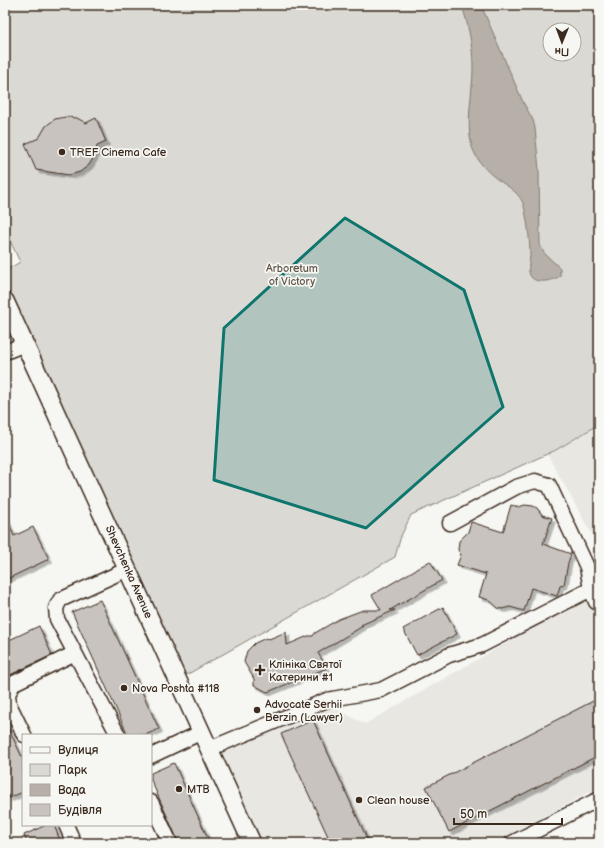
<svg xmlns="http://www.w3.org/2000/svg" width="604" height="848" font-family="'Balsamiq Sans',sans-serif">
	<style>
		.built { fill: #e8e7e2 }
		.green { fill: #dad9d3; stroke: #8a8278; fill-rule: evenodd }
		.water { fill: #b6b0a9; stroke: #857a71 }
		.building { fill: #c8c3be; stroke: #3b2a1e; filter: url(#shadow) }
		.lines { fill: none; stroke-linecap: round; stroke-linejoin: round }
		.minor-casing { stroke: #3b2a1e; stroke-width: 17 }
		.major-casing { stroke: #3b2a1e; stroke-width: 20 }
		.minor { stroke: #f6f6f2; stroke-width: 14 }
		.major { stroke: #f6f6f2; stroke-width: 17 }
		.marked { fill: #0f766e; fill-opacity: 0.2; stroke: #0f766e; stroke-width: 3; stroke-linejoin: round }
		.poi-dot { fill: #3b2a1e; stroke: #f6f6f2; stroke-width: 1.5 }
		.labels { text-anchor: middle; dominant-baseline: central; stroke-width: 3.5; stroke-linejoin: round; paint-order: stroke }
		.poi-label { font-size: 11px; fill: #3b2a1e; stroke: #f6f6f2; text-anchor: start }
		.park-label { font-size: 11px; fill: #63564b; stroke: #f6f6f2 }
		.street-label { font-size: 11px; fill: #3b2a1e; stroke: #f6f6f2 }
	</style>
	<defs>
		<filter id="shadow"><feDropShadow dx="3.5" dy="3.5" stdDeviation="0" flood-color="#0004"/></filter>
	</defs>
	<rect width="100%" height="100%" fill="#f6f6f2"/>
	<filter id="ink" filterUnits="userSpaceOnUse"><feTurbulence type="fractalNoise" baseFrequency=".025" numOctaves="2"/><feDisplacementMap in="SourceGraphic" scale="8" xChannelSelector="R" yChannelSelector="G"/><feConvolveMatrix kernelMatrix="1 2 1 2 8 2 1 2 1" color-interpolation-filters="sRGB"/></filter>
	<g filter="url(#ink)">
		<path class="built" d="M 599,424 L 599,547 L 547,454 L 557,450 Z
			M 599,590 L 599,787 L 494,843 L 255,843 L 213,752 L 326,704 L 365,724 Z"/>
		<path class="green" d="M 5,5 L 599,5 L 599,424 L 556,450 L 411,515 L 401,536 L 395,557 L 181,678 L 5,292 L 5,271 L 20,262 L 5,230 ZM 550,30 L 574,30 L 574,54 L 550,54 Z"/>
		<path class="water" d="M 462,5 L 481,5 L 523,102 L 533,120 L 535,128 L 539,170 L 540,245 L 544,253 L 560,268 L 560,276 C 553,281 534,285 530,275 C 527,269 530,261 530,254 C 530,241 527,215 523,203 C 518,190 502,184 492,175 C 483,168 473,154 471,143 C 466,119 473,92 473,67 C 473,46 468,25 462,5 Z"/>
		<path class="building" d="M 66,117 L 77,118 L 86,123 L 96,118 L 106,142 L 97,146 L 95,155 L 89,165 L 80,172 L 69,175 L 36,170 L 25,144 L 39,138 L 46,126 L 55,119 Z
			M 511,505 L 518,507 L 525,505 L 533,506 L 537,508 L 542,515 L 552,518 L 543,544 L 571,554 L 568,563 L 564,585 L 560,586 L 557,596 L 531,588 L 524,611 L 510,607 L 502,609 L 498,608 L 489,600 L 479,597 L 486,574 L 457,565 L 461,555 L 458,550 L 459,541 L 468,532 L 471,522 L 503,532 Z
			M 5,515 L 14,536 L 33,527 L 49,559 L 5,580 Z
			M 430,561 L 442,580 L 390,610 L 395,610 L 361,625 L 363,626 L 318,653 L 327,668 L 270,691 L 267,692 L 254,685 L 254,679 L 244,662 L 247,651 L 255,643 L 266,638 L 269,639 L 286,632 L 287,645 L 308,636 L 313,636 L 315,633 L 339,619 L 363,610 L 381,610 L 372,595 Z
			M 100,600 L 159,729 L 145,735 L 128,735 L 72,612 Z
			M 443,607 L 457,634 L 417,655 L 403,629 Z
			M 39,626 L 52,655 L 10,675 L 5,681 L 5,642 Z
			M 599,698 L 599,755 L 449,832 L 426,787 Z
			M 313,720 L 369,843 L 331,843 L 281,734 Z
			M 5,721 L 23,759 L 23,792 L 9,798 L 5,789 Z
			M 174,763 L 210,843 L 179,843 L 151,780 L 151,773 Z
			M 46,825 L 54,825 L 61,843 L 27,843 L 24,835 Z"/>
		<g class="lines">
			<defs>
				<path id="minor" d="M 5,352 L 25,344
					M 450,523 L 516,487 L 535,481 L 549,485 L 587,567 L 591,589 L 596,602 L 599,604
					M 24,735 L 9,704 L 8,694 L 14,683 L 75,653
					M 118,735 L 57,619 L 56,608 L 60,600 L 128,569
					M 209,749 L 327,700 L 381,690 L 449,655 L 482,645 L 591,589
					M 151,756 L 202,732
					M 151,802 L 170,843
					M 66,825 L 74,843
					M 512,843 L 599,799"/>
				<path id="major" d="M 5,301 L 252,843"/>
			</defs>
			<use href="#minor" class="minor-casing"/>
			<use href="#major" class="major-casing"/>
			<use href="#minor" class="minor"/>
			<use href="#major" class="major"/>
		</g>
	</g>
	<path class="marked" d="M 345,218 L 464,290 L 503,407 L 366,528 L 214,480 L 224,328 Z"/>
	<g class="poi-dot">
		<circle cx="62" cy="152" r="4"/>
		<path d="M258 664h4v4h4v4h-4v4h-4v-4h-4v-4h4z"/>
		<circle cx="124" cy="688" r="4"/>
		<circle cx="257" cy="710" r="4"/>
		<circle cx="179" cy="789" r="4"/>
		<circle cx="359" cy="800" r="4"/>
	</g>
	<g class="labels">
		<g class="poi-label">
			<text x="70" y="152">TREF Cinema Cafe</text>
			<text x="269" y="664">Клініка Святої<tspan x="269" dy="13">Катерини #1</tspan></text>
			<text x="132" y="688">Nova Poshta #118</text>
			<text x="265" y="704">Advocate Serhii<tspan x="265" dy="13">Berzin (Lawyer)</tspan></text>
			<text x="187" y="789">МТВ</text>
			<text x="367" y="800">Clean house</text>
		</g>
		<g class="park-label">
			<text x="292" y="268">Arboretum<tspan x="292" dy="13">of Victory</tspan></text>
		</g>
		<g class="street-label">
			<text transform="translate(129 572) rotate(66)">Shevchenka Avenue</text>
		</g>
	</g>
	<rect width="604" height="848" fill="none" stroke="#f6f6f2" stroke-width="20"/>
	<rect x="10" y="10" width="584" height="828" fill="none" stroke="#3b2a1e" stroke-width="1.5" filter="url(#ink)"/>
	<rect x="22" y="734" width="130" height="92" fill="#f6f6f2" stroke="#aba49d"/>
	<rect x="30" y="747" width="20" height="6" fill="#f6f6f2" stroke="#aba49d"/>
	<text x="58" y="754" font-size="12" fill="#3b2a1e">Вулиця</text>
	<rect x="30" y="764" width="20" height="12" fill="#dad9d3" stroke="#aba49d"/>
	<text x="58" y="774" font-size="12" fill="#3b2a1e">Парк</text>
	<rect x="30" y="784" width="20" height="12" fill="#b6b0a9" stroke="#aba49d"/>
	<text x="58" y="794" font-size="12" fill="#3b2a1e">Вода</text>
	<rect x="30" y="804" width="20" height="12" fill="#c8c3be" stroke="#aba49d"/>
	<text x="58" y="814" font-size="12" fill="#3b2a1e">Будівля</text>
	<g transform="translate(562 42) rotate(181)"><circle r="19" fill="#f6f6f2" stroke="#aba49d"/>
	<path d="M0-3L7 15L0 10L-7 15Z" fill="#3b2a1e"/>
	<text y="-6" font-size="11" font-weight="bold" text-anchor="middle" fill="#3b2a1e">Пн</text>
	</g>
	<path d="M454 818v6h108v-6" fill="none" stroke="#3b2a1e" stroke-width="2"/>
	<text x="460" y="818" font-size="12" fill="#3b2a1e" stroke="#f6f6f2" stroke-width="3" paint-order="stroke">50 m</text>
</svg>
